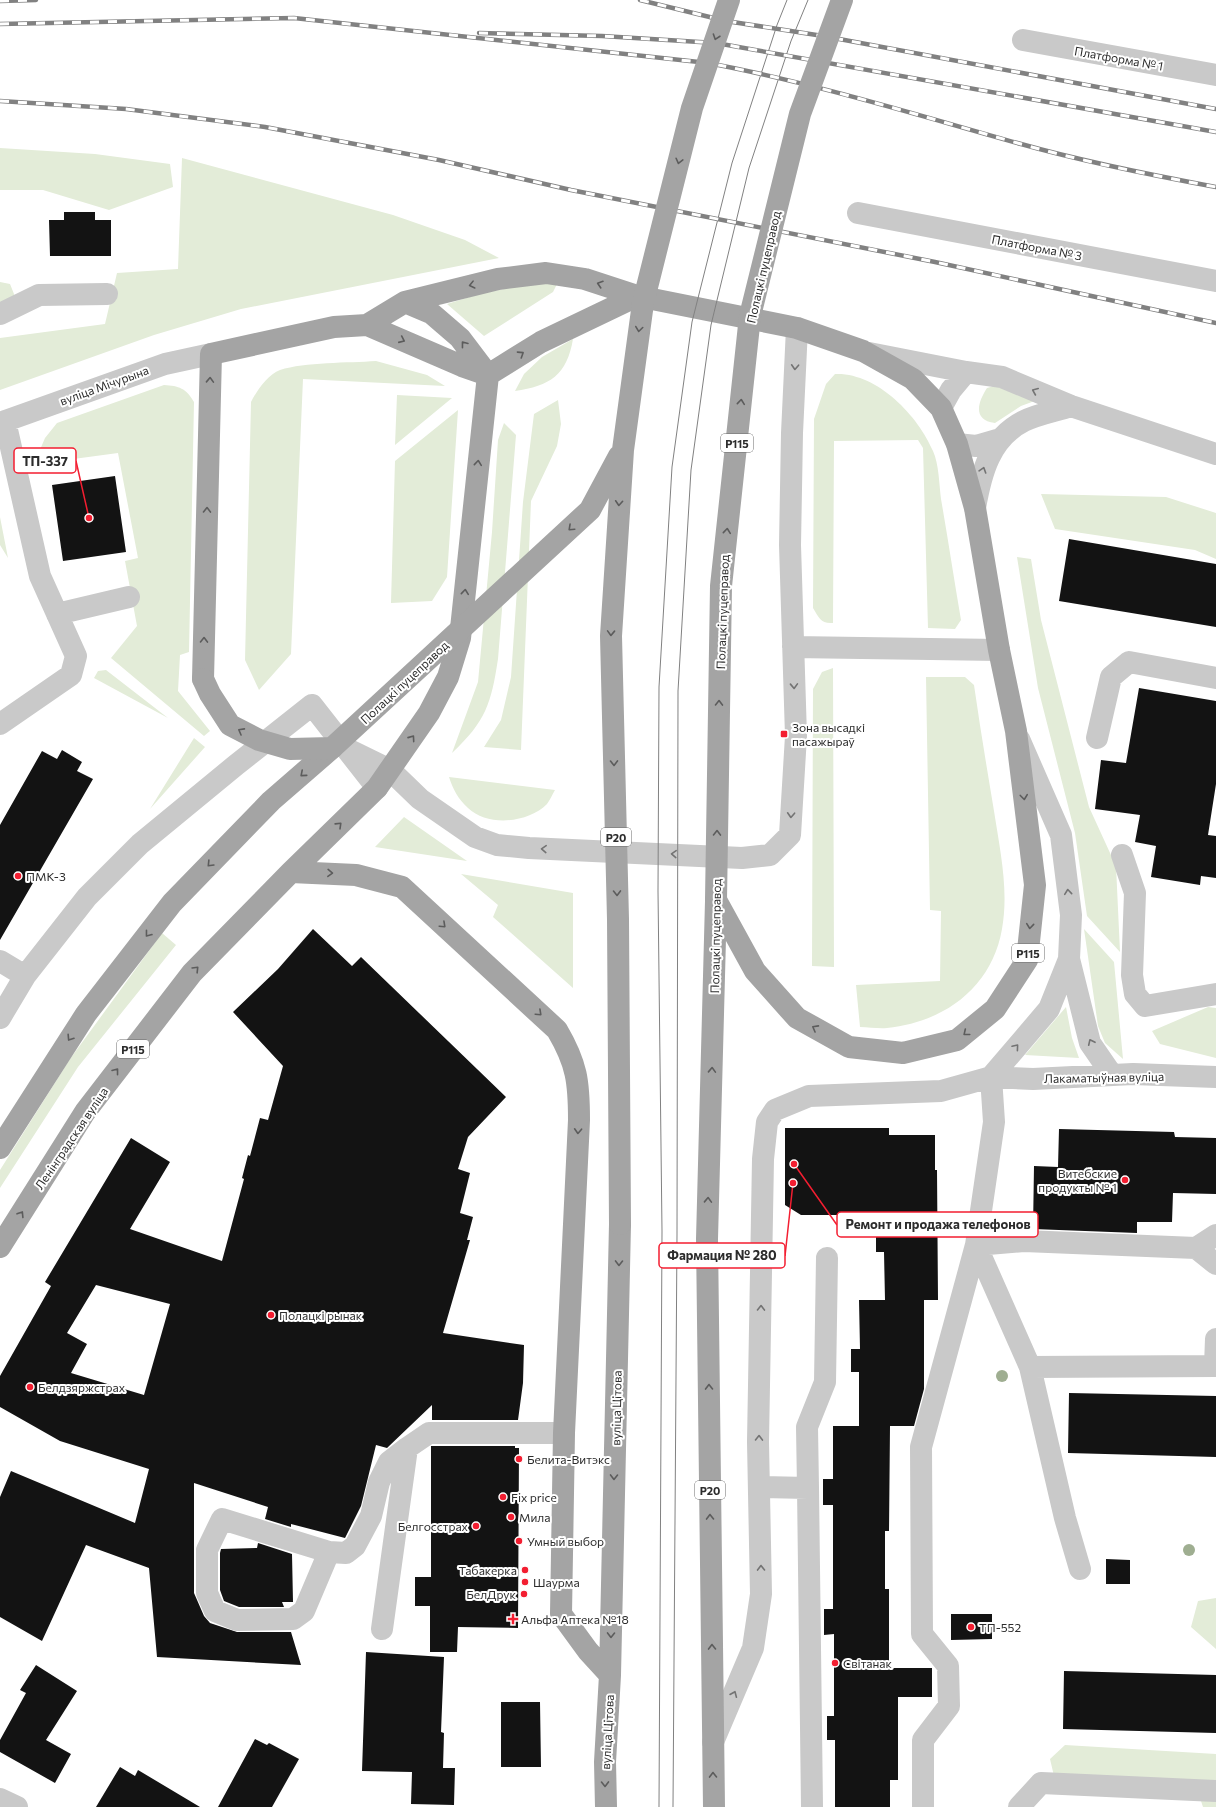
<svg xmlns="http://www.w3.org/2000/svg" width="1216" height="1807" font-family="Commissioner,sans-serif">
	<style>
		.green { fill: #e3ecd8 }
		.building { fill: #131313; fill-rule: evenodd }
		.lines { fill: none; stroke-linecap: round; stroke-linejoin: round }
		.minor { stroke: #c9c9c9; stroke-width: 22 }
		.major { stroke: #a4a4a4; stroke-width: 22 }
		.tram { stroke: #818181; stroke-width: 1 }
		.rail-casing { stroke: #818181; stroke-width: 4.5 }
		.rail { stroke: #fff; stroke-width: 3; stroke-dasharray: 9; stroke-linecap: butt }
		.major-bridge { stroke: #a4a4a4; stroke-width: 22 }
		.tree { fill: #9fae91 }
		.oneway { stroke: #5c5c5c }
		.oneway2 { stroke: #737373 }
		.poi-dot { fill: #f31e31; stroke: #fff; stroke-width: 1.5 }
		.labels { text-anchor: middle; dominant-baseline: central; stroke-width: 4; stroke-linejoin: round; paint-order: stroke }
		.shield { fill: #fff; stroke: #6b6b6b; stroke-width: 1 }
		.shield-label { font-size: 11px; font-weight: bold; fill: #2c2c2c }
		.street-label { font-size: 12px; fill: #2c2c2c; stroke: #fff }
		.poi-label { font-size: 12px; fill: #2c2c2c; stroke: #fff; text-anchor: start }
		.leader { fill: none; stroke: #f31e31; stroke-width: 1.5 }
		.callout-dot { fill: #f31e31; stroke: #fff; stroke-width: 1.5 }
		.callout { fill: #fff; stroke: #f31e31; stroke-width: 1.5 }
		.callout-label { font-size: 13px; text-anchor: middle; font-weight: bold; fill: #2c2c2c }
	</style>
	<rect width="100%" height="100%" fill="#fff"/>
	<path class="green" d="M 0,148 L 95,154 L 170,164 L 173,187 L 109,210 L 43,190 L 0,190 Z
		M 182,158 L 393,215 L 465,240 L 499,258 L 241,309 L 154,335 L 0,390 L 0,338 L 105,324 L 117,273 L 178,269 Z
		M 544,281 L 557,284 L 553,292 L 484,336 L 447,304 L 479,294 Z
		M 0,282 L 10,284 L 16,299 L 0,306 Z
		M 573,339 C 567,375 550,386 515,391 L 524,374 L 542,357 Z
		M 376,361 L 427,375 L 445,386 L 303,379 L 291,654 L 259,690 L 245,660 L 251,402 C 256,392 268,374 280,370 C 305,362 348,363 376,361 Z
		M 835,374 C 876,372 918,415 933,451 C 939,464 939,484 941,499 C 948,539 954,579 961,620 L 955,629 L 928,628 L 923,448 L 918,440 L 834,441 L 833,623 C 821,624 819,618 813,608 L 814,419 L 826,384 Z
		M 164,385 C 179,386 186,388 194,402 L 189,652 L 180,655 L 178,691 L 210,731 L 204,736 L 111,658 L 137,626 L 125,561 L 138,558 L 118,453 L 66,460 L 66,470 L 41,472 L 39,452 L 45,438 L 57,423 Z
		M 998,385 L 1040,399 L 1021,406 L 995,423 C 972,420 978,402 987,388 Z
		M 397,395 L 452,398 L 395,445 Z
		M 558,400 L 561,424 L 557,446 L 531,501 L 521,750 L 484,747 L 501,720 L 511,677 L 523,502 L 534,414 Z
		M 458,410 L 447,577 L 432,601 L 391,603 L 395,461 Z
		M 504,423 L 516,435 L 498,659 C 491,704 486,721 452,753 L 478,682 L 492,532 L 498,440 Z
		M 1041,494 L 1166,497 L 1216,513 L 1216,559 L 1195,550 L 1055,529 Z
		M 0,517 L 8,558 L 0,545 Z
		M 1017,557 L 1031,559 L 1041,620 L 1089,807 L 1116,866 L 1120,952 L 1087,916 L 1075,833 L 1038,688 Z
		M 833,668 L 834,967 L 812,966 L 813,689 L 822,672 Z
		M 106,670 L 168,718 L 94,678 L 98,671 Z
		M 926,677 L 965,677 L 974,685 C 980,727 987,769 994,811 C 1000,850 1009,890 1002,929 C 992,987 945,1022 887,1028 C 879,1029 869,1027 860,1027 L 856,985 L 940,981 L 941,911 L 930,910 Z
		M 194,738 L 205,747 L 150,809 Z
		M 449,777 L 555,790 C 552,795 550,800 547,804 C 528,823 488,827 468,808 C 458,799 453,789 449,777 Z
		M 404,817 L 467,861 L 375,847 Z
		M 461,874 L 573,893 L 573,988 L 493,917 L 498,905 Z
		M 1084,929 L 1114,962 L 1123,1059 L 1105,1043 L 1098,1026 Z
		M 162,933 L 176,945 L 78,1067 L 0,1188 L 0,1170 L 70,1059 Z
		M 1066,1007 L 1072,1038 L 1079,1058 L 1025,1055 Z
		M 1208,1007 L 1216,1008 L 1216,1058 L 1160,1044 L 1152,1031 Z
		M 1216,1598 L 1216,1649 L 1191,1627 L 1198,1601 Z
		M 1065,1745 L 1216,1754 L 1216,1807 L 1203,1807 L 1201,1801 L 1054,1776 L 1050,1759 Z"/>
	<path class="building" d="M 64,212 L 95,212 L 95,220 L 111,220 L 111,256 L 50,256 L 49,220 L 64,220 Z
		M 115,476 L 126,552 L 63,561 L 52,485 Z
		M 1069,539 L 1216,564 L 1216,627 L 1059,601 Z
		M 1139,688 L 1216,701 L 1216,784 L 1208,835 L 1216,836 L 1216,878 L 1201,876 L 1200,885 L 1151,877 L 1156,846 L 1135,842 L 1140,815 L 1095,809 L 1101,760 L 1126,763 Z
		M 62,750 L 82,762 L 77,771 L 93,779 L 0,940 L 0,825 L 42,751 L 57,759 Z
		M 313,929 L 352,966 L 361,957 L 506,1097 L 468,1137 L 458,1169 L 470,1173 L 460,1213 L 473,1217 L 467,1240 L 470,1240 L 443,1333 L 524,1345 L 523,1383 L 518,1420 L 432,1420 L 432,1405 L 387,1448 L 376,1445 L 361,1506 L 345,1538 L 291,1524 L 291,1527 L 265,1519 L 268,1507 L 194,1483 L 194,1593 L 204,1616 L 210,1623 L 237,1632 L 291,1632 L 301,1665 L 157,1657 L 149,1568 L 86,1545 L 42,1641 L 0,1617 L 0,1497 L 11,1471 L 135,1523 L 149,1469 L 60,1441 L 0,1407 L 0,1376 L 51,1286 L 45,1282 L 131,1138 L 170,1162 L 130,1229 L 222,1261 L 244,1179 L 242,1178 L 248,1155 L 250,1156 L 260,1118 L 268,1120 L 283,1066 L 233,1012 L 278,969 ZM 96,1285 L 170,1304 L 144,1395 L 71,1373 L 87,1344 L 67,1333 Z
		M 785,1128 L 889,1128 L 889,1135 L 935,1135 L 935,1170 L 937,1170 L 938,1300 L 924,1300 L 924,1389 L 914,1426 L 890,1426 L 889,1531 L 885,1531 L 885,1589 L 889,1589 L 889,1668 L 932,1668 L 932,1697 L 898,1697 L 898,1780 L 890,1780 L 890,1807 L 835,1807 L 835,1740 L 827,1740 L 827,1716 L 834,1716 L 834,1634 L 824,1635 L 824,1609 L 833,1609 L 833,1505 L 823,1505 L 823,1479 L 833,1479 L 833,1426 L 859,1426 L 859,1372 L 851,1372 L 851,1349 L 860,1349 L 859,1300 L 885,1300 L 884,1252 L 876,1252 L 876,1215 L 801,1215 L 785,1205 Z
		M 1059,1129 L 1174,1132 L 1175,1137 L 1216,1138 L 1216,1194 L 1173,1193 L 1172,1222 L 1137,1222 L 1137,1233 L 1033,1229 L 1034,1166 L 1058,1167 Z
		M 1069,1393 L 1216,1396 L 1216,1457 L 1068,1453 Z
		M 431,1446 L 515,1446 L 515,1448 L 519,1448 L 518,1628 L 458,1627 L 457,1652 L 430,1652 L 430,1606 L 415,1606 L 415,1577 L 431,1577 Z
		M 258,1543 L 292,1554 L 293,1602 L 282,1602 L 284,1607 L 239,1607 L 224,1601 L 220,1590 L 220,1553 L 221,1549 L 257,1548 Z
		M 1106,1559 L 1130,1560 L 1130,1584 L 1106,1584 Z
		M 951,1614 L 992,1614 L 992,1639 L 951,1640 Z
		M 366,1652 L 444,1657 L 441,1732 L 444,1733 L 443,1768 L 455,1768 L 454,1805 L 411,1804 L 412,1772 L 362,1771 Z
		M 36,1665 L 77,1691 L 46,1740 L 71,1754 L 55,1783 L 0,1752 L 0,1740 L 26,1693 L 20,1690 Z
		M 1064,1671 L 1216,1675 L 1216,1733 L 1063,1729 Z
		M 501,1702 L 540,1702 L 541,1767 L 501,1767 Z
		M 255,1739 L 267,1745 L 269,1743 L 299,1759 L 272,1807 L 218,1807 Z
		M 120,1767 L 135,1776 L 138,1770 L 200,1807 L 96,1807 Z"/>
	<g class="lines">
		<path class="minor" d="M 1023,40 L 1216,75
			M 858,213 L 1216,281
			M 0,314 L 39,295 L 107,294
			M 869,353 L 966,372 L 1002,377 L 1071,406 L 1216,454
			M 941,408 L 951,390 L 966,372
			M 0,423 L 165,364 L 211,354
			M 957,444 L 976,446 L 1000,439
			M 975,508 C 981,473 990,438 1024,421 C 1038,414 1056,411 1071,406
			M 57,614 L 129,597
			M 793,647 L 999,650
			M 0,724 L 71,675 L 76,656 L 40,576 L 5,421
			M 1097,738 L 1111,677 L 1129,662 L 1216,678
			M 1019,739 L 1061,835 L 1071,915 L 1069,959 L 1090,1043 L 1112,1075
			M 347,749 L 390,770 L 420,799 L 475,837 L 497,845 L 529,848 L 742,858 L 770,855 L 790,835 L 796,736 L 790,545 L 792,433 L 797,328
			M 1122,855 L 1135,893 L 1132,975 L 1135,994 L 1145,1006 L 1216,994
			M 1069,959 L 1049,1009 L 991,1077 L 994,1122 L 976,1245 L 1030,1367 L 1065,1518 L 1080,1569
			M 0,961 L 25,976
			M 0,1018 L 25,976 L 87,897 L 140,844 L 236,765 L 312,705 L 377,788
			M 1196,1248 L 1216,1264
			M 1215,1366 L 1216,1339
			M 1030,1367 L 1216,1366
			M 759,1487 L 808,1488 L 807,1427 L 825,1382 L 827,1258
			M 808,1488 L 812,1807
			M 329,1552 L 304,1611 L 293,1619 L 237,1620 L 215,1611 L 207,1593 L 207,1550 L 222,1519 L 329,1552 L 346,1553 L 355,1546 L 371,1516 L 379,1482 L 389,1462 L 407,1448
			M 382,1629 L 407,1448 L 429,1433 L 564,1433
			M 713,1742 L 753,1648 L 761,1594 L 758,1442 L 763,1159 L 767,1122 L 775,1110 L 809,1096 L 941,1091 L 991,1077 L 1033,1079 L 1133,1074 L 1216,1077
			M 0,1799 L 17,1807
			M 923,1807 L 923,1740 L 949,1706 L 948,1666 L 922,1634 L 921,1447 L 976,1245 L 1024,1241 L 1196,1248 L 1216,1235
			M 1019,1807 L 1041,1783 L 1216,1791"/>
		<path class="major" d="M 367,325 L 405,302 L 498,279 L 546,273 L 585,279 L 637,296 L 797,328 L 863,351 L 913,379 L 941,408 L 957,444 L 975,508 L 999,650 L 1016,731 L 1035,885 L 1027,960 L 995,1009 L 957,1040 L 903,1053 L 849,1047 L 797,1018 L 755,971 L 716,900
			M 488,375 L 541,342 L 637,296
			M 203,679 L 211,354 L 334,327 L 367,325 L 462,366 L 488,375
			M 291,872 L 356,875 L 402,887 L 557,1030 C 577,1064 579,1082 579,1120 L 564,1433 L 561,1614 L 588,1651 L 610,1675
			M 0,1148 L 86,1014 L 172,903 L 271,801 L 332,748
			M 0,1247 L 85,1112 L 192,973 L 291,872 L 377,788 L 429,713 L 448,677 L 460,638 L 488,375 L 460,338 L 431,313 L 405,302
			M 606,1807 L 605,1762 L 610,1675 L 620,1224
			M 714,1807 L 707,1239 L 716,901"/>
		<path class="tram" d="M 659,1807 L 662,1231 L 658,891 L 659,687 L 672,467 L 692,322 L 732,163 L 777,25 L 787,0
			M 673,1807 L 677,1234 L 678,691 L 691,470 L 711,325 L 749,168 L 791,41 L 808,0"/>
		<defs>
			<path id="rail" d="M 640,0 L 726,21 L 823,36 L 1216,109
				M 0,1 L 36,0
				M 0,24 L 294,18 L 708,63 C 814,83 917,115 1021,144 C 1085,162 1151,175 1216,187
				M 479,33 L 602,36 L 716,43 L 1216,132
				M 0,101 L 126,109 L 265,127 L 439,160 L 571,190 L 935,262 L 1216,323"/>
		</defs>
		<use href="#rail" class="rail-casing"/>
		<use href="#rail" class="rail"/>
		<path class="major-bridge" d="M 203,679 L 210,694 L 230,725 L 259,740 L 290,749 L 332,748 L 590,510 L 619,456
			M 716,900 L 721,586 L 750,316 L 800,114 L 842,0
			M 620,1224 L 618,919 L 611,636 L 623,450 L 643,303 L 692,108 L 729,0"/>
	</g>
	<g class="tree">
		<circle cx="1002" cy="1376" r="6"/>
		<circle cx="1189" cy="1550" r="6"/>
	</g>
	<defs><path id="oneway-chevron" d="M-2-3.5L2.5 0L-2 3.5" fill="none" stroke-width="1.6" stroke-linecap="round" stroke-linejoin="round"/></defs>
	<g class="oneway">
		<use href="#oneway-chevron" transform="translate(716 37) rotate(109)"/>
		<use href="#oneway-chevron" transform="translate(679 161) rotate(104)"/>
		<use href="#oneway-chevron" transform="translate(600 284) rotate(-162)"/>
		<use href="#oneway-chevron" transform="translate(472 285) rotate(166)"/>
		<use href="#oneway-chevron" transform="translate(639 329) rotate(98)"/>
		<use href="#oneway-chevron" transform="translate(402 340) rotate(24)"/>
		<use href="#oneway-chevron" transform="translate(464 344) rotate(-128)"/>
		<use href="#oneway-chevron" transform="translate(521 354) rotate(-33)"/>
		<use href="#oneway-chevron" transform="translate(210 380) rotate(-88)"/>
		<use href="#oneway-chevron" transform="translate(741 402) rotate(-84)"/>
		<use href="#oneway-chevron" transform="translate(478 463) rotate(-84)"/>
		<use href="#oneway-chevron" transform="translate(619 503) rotate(94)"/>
		<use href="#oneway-chevron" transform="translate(207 510) rotate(-89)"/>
		<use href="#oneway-chevron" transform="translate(571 528) rotate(137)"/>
		<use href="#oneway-chevron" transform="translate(727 531) rotate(-84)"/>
		<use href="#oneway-chevron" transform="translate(465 592) rotate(-84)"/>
		<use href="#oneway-chevron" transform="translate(611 633) rotate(92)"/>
		<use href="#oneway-chevron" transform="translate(204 640) rotate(-89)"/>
		<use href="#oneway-chevron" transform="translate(719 703) rotate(-89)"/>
		<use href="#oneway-chevron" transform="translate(241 731) rotate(-151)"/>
		<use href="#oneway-chevron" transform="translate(412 738) rotate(-55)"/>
		<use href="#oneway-chevron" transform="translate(614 763) rotate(89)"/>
		<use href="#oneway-chevron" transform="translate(303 774) rotate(139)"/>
		<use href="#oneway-chevron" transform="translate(1024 797) rotate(83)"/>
		<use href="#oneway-chevron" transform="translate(339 825) rotate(-44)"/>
		<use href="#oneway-chevron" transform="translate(717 833) rotate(-89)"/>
		<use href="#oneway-chevron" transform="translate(210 864) rotate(134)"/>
		<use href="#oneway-chevron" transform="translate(330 873) rotate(2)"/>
		<use href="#oneway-chevron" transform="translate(617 893) rotate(89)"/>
		<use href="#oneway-chevron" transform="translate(443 925) rotate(43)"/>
		<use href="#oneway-chevron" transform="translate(1030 926) rotate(96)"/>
		<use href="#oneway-chevron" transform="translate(148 934) rotate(128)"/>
		<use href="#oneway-chevron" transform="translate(196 969) rotate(-46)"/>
		<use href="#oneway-chevron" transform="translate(539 1013) rotate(43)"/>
		<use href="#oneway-chevron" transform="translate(815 1028) rotate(-151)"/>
		<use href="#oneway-chevron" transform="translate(966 1033) rotate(141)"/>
		<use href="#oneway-chevron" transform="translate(70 1038) rotate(123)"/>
		<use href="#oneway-chevron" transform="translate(712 1070) rotate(-88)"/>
		<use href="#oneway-chevron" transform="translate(116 1071) rotate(-52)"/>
		<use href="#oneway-chevron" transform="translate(578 1131) rotate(93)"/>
		<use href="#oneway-chevron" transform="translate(708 1200) rotate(-88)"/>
		<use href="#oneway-chevron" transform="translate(21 1214) rotate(-58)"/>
		<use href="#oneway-chevron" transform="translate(619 1263) rotate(91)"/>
		<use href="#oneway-chevron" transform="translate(709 1387) rotate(-91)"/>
		<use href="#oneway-chevron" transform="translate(614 1477) rotate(91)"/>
		<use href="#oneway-chevron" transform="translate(710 1517) rotate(-91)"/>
		<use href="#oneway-chevron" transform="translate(611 1635) rotate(91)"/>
		<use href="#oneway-chevron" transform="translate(712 1647) rotate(-91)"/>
		<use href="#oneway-chevron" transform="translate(713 1775) rotate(-91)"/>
		<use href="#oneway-chevron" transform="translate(605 1784) rotate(89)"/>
	</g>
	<g class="oneway2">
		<use href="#oneway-chevron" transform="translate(795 367) rotate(93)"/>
		<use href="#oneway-chevron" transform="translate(1035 391) rotate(-157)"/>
		<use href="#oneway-chevron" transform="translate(983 470) rotate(-72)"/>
		<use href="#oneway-chevron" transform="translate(794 686) rotate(88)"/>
		<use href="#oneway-chevron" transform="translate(791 815) rotate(93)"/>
		<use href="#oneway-chevron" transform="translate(544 849) rotate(-177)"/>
		<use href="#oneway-chevron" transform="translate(674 854) rotate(-177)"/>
		<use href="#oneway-chevron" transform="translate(1068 892) rotate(-96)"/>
		<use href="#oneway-chevron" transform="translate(1091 1042) rotate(-115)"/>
		<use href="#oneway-chevron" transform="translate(1016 1047) rotate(-50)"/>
		<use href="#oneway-chevron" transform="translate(761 1308) rotate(-89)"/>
		<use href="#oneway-chevron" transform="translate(759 1438) rotate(-89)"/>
		<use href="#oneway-chevron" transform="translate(761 1568) rotate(-91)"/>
		<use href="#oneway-chevron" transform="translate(734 1694) rotate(-67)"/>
	</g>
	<g class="poi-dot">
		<rect x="780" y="730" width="8" height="8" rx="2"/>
		<circle cx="18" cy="876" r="4"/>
		<circle cx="1125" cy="1180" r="4"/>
		<circle cx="271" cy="1315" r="4"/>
		<circle cx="30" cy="1387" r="4"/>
		<circle cx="519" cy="1459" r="4"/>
		<circle cx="503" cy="1497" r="4"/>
		<circle cx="511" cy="1517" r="4"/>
		<circle cx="476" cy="1526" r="4"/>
		<circle cx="519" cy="1541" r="4"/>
		<circle cx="525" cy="1570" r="4"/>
		<circle cx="525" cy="1582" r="4"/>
		<circle cx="524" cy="1594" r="4"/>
		<path d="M511 1613h4v4h4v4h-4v4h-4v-4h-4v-4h4z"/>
		<circle cx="971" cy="1627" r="4"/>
		<circle cx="835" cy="1663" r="4"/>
	</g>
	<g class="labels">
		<g class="shield">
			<rect x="721" y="434" width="32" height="18" rx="3"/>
			<rect x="601" y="828" width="30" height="18" rx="3"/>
			<rect x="1012" y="944" width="32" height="18" rx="3"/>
			<rect x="117" y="1040" width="32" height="18" rx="3"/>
			<rect x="695" y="1481" width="30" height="18" rx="3"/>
		</g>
		<g class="shield-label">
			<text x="737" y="443">Р115</text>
			<text x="616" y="837">Р20</text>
			<text x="1028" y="953">Р115</text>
			<text x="133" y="1049">Р115</text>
			<text x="710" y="1490">Р20</text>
		</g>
		<g class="street-label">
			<text transform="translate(1119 58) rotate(10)">Платформа № 1</text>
			<text transform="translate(1037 247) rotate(11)">Платформа № 3</text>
			<text transform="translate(763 267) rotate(-77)">Полацкі пуцеправод</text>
			<text transform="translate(104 385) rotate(-20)">вуліца Мічурына</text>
			<text transform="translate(722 612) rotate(-88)">Полацкі пуцеправод</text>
			<text transform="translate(404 682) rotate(-43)">Полацкі пуцеправод</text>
			<text transform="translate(715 936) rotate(-89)">Полацкі пуцеправод</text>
			<text transform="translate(1104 1077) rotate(-1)">Лакаматыўная вуліца</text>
			<text transform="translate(71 1138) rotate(-56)">Ленінградская вуліца</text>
			<text transform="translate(616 1408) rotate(-89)">вуліца Цітова</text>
			<text transform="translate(607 1732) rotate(-87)">вуліца Цітова</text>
		</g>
		<g class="poi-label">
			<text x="792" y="727">Зона высадкі<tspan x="792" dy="14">пасажыраў</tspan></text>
			<text x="26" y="876">ПМК-3</text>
			<text x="1117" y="1173" text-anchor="end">Витебские<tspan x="1117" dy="14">продукты № 1</tspan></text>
			<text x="279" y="1315">Полацкі рынак</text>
			<text x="38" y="1387">Белдзяржстрах</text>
			<text x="527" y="1459">Белита-Витэкс</text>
			<text x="511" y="1497">Fix price</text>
			<text x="519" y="1517">Мила</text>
			<text x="468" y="1526" text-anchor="end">Белгосстрах</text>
			<text x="527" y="1541">Умный выбор</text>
			<text x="517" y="1570" text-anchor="end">Табакерка</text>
			<text x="533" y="1582">Шаурма</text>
			<text x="516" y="1594" text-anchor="end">БелДрук</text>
			<text x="521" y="1619">Альфа Аптека №18</text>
			<text x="979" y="1627">ТП-552</text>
			<text x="843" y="1663">Світанак</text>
		</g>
	</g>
	<path class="leader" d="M89 518L76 461M794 1164L837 1225M793 1183L785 1256"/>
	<g class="callout-dot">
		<circle cx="89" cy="518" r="4"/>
		<circle cx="794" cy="1164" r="4"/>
		<circle cx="793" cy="1183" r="4"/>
	</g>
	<g class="callout">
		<rect x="14" y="448" width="62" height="25" rx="4"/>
		<rect x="837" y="1212" width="201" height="25" rx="4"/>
		<rect x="659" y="1243" width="126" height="25" rx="4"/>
	</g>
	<g class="callout-label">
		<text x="45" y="466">ТП-337</text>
		<text x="938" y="1229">Ремонт и продажа телефонов</text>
		<text x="722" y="1260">Фармация № 280</text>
	</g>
</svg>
